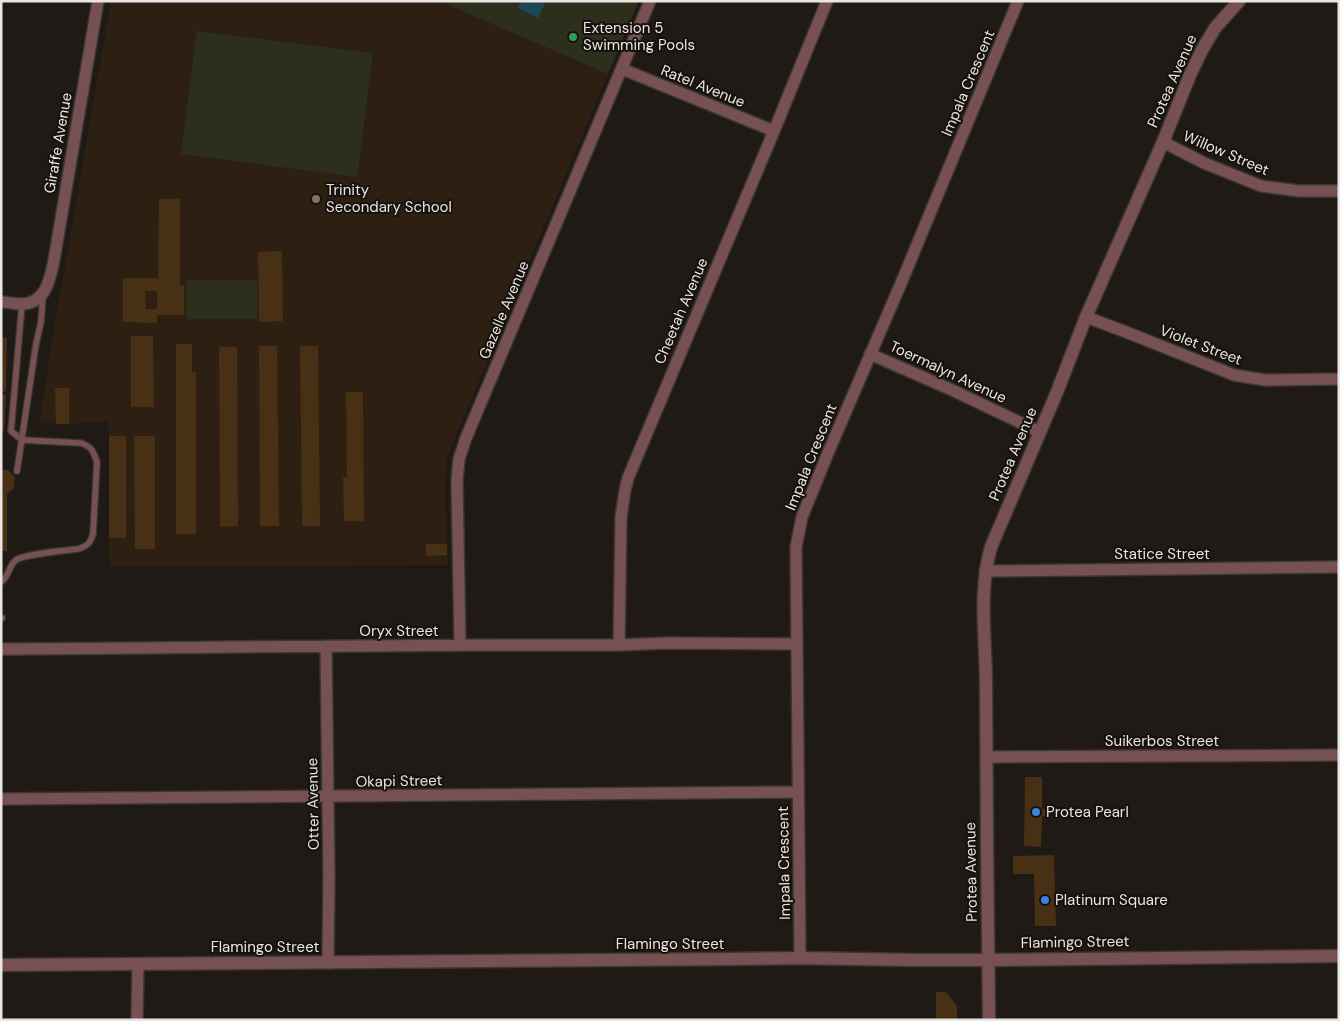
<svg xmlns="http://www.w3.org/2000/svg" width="1340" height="1021" font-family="'DM Sans',sans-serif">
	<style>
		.education { fill: #2d2013 }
		.green { fill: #2b2f1c }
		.water { fill: #1d4757 }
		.building { fill: #473014; fill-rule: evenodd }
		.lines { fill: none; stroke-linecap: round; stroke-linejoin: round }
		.service-casing { stroke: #3c3633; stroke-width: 8 }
		.minor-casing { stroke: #3c3633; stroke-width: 14 }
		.tertiary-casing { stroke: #3c3633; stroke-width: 15 }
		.service { stroke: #775151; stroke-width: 5.5 }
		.minor { stroke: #775151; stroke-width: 11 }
		.tertiary { stroke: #775151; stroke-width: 12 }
		.leisure-dot { fill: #2e9e5b; stroke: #17110d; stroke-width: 2 }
		.education-dot { fill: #8d6e63; stroke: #17110d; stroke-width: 2 }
		.shop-dot { fill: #3f7fe0; stroke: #17110d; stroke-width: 2 }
		.labels { text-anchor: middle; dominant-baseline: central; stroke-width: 4; stroke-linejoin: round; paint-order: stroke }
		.poi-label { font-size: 15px; fill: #e9e5e2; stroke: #17110d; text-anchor: start }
		.street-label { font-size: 15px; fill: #e9e5e2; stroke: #17110d }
	</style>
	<rect width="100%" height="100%" fill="#201a16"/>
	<path class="education" d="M 111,1 L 439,1 L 608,74 L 446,459 L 445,499 L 448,565 L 109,567 L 109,436 L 108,421 L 69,424 L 39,423 L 55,324 Z"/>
	<path class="green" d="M 439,1 L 639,1 L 608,74 Z
		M 197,31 L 373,53 L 357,177 L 181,154 Z
		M 187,280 L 257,280 L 257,319 L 187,319 Z"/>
	<path class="water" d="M 521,1 L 546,1 L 538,18 L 518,8 Z"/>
	<path class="building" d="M 159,199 L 180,199 L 180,285 L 184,285 L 184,315 L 157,315 L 157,323 L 123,322 L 123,278 L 158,278 ZM 145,291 L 157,291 L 157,309 L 146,309 Z
		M 282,251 L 283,321 L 259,322 L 258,252 Z
		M 131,336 L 153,336 L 154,407 L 131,407 Z
		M 1,338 L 7,338 L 6,390 L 1,394 Z
		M 176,344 L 192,344 L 192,372 L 196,372 L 196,534 L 176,534 Z
		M 259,346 L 277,346 L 279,526 L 260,526 Z
		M 300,346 L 318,346 L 320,526 L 302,526 Z
		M 219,347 L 237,347 L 238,526 L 220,527 Z
		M 55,388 L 69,388 L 69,424 L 56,424 Z
		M 346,392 L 363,392 L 364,521 L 344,521 L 343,477 L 347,477 Z
		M 1,394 L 6,395 L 4,431 L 1,431 Z
		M 109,436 L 126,436 L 126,538 L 109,538 Z
		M 134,436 L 155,436 L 155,549 L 135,549 Z
		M 1,470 L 8,470 L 15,477 L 14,488 L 7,494 L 7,551 L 1,551 Z
		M 426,544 L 447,544 L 447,555 L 426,556 Z
		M 1025,777 L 1042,777 L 1042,809 L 1048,809 L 1048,816 L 1042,816 L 1041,847 L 1024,846 Z
		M 1054,855 L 1056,926 L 1035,926 L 1034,874 L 1013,874 L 1013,856 Z
		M 936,992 L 946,992 L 957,1006 L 957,1020 L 936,1020 Z"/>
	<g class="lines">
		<defs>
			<path id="service" d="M 17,471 L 36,344 L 41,322 L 43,296
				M 1,582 C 10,576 8,566 16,560 C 22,555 68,550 78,549 C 87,546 90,544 93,534 L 97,462 C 93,451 92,447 81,443 L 22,440 L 11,431 L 22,304
				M 1,618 L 2,618"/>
			<path id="minor" d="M 622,69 L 774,131
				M 1163,142 L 1204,163 L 1261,186 L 1299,191 L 1339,191
				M 1,302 C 8,302 15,304 21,304 C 46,304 50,279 54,260 L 98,1
				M 1086,317 L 1126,332 L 1234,375 L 1265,380 L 1339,379
				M 870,354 L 952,390 L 1040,432
				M 985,571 L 1339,567
				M 460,645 L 457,481 L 459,459 L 466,438 L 650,1
				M 619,645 L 621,517 L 625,490 L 628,478 L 774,131 L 827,1
				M 326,646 L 329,877 L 328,963
				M 1,649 C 207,648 413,644 619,645 L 668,643 L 797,644
				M 986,757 L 1339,755
				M 1,799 L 798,792
				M 800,958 L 796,547 L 802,517 L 828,453 L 902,281 L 1018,1
				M 137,1020 L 138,964"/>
			<path id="tertiary" d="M 1,965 L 732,959 L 800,958 L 912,960 L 989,960 L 1339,956
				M 989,1020 C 988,909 986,797 986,686 C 986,640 978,592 991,547 L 1057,392 L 1086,317 L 1163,142 L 1190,75 L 1202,50 L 1215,28 L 1239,1"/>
		</defs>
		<use href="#service" class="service-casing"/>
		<use href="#minor" class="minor-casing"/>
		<use href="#tertiary" class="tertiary-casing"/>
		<use href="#service" class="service"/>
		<use href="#minor" class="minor"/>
		<use href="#tertiary" class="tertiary"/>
	</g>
	<circle class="leisure-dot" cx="573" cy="37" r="5"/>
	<circle class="education-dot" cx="316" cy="199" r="5"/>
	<g class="shop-dot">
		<circle cx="1036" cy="812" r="5"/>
		<circle cx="1045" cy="900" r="5"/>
	</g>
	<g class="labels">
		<g class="poi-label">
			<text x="583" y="28">Extension 5<tspan x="583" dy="17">Swimming Pools</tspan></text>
			<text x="326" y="190">Trinity<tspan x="326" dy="17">Secondary School</tspan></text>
			<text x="1046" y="812">Protea Pearl</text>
			<text x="1055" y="900">Platinum Square</text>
		</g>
		<g class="street-label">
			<text transform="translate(1172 81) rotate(-66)">Protea Avenue</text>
			<text transform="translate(968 83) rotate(-67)">Impala Crescent</text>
			<text transform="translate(703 86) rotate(22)">Ratel Avenue</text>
			<text transform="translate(58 143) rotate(-80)">Giraffe Avenue</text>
			<text transform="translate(1226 153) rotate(23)">Willow Street</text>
			<text transform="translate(504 310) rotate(-67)">Gazelle Avenue</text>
			<text transform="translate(681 311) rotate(-67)">Cheetah Avenue</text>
			<text transform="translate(1201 345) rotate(21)">Violet Street</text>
			<text transform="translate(948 372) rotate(25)">Toermalyn Avenue</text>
			<text transform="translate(1013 454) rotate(-67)">Protea Avenue</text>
			<text transform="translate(811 457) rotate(-68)">Impala Crescent</text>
			<text x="1162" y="554">Statice Street</text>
			<text x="399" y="631">Oryx Street</text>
			<text x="1162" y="741">Suikerbos Street</text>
			<text transform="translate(399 781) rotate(-1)">Okapi Street</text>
			<text transform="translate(313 804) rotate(-91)">Otter Avenue</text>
			<text transform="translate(784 863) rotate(-91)">Impala Crescent</text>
			<text transform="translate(971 872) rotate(-91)">Protea Avenue</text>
			<text transform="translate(1075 942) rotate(-1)">Flamingo Street</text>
			<text x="670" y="944">Flamingo Street</text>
			<text x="265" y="947">Flamingo Street</text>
		</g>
	</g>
	<rect width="1340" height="1021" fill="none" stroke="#e9e5e2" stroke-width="5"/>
</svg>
